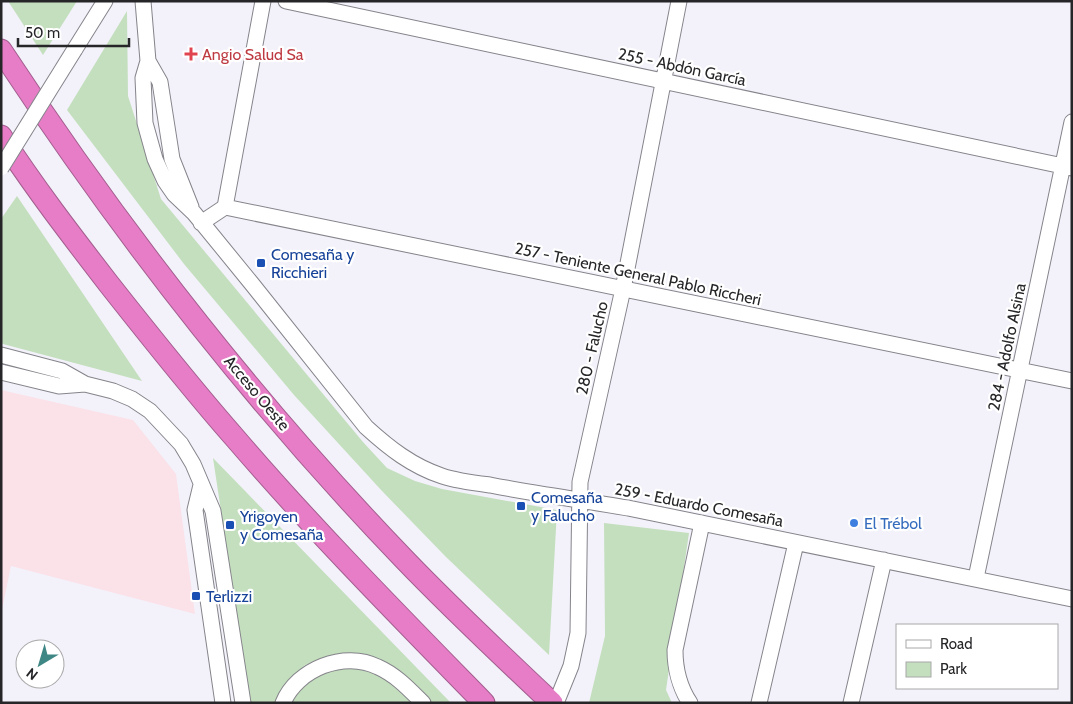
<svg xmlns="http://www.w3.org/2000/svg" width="1073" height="704" font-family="Cabin,sans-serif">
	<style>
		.industrial { fill: #fbe1e8 }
		.green { fill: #c4dfbe }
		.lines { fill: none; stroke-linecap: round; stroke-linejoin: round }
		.minor-casing { stroke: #85848b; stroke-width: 17 }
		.highway-casing { stroke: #a35e8f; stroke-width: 23 }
		.minor { stroke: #fff; stroke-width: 15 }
		.highway { stroke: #e67dc6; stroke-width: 21 }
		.minor-bridge-casing { stroke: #85848b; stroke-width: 17; stroke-linecap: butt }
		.minor-bridge { stroke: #fff; stroke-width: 15 }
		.health-dot { fill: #e0444e; stroke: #fff; stroke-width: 2 }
		.transit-dot { fill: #1a4fb4; stroke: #fff; stroke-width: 2 }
		.shop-dot { fill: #3f7fe0; stroke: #fff; stroke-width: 2 }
		.labels { text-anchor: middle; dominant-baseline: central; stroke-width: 4.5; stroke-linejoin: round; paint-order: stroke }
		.health-label { font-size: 16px; fill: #be3a42; stroke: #fff; text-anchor: start }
		.street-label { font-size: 16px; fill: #262528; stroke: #fff }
		.transit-label { font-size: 16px; fill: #164399; stroke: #fff; text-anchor: start }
		.shop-label { font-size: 16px; fill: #366cbe; stroke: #fff; text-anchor: start }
	</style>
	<rect width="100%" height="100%" fill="#f3f2fa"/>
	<path class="industrial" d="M 1,390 L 133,420 L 176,474 L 195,614 L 11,566 L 1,614 Z"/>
	<path class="green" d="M 8,1 L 77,1 L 43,55 Z
		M 127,11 L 128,96 L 161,199 L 363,442 L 387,468 L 415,481 L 442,489 L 557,510 L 549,655 L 446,557 L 382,491 L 294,395 L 184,264 L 67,110 Z
		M 17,196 L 142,381 L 3,344 L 1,342 L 1,219 Z
		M 213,458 L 451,703 L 428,703 L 349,653 L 305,665 L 277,698 L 276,703 L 250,703 Z
		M 604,523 L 689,533 L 666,690 L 672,703 L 589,703 L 605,636 Z
		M 340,667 L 358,669 L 380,675 L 413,703 L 290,703 L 307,680 Z"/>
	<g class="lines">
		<defs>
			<path id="minor" d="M 143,1 L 148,61 L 143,78 L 145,123 L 155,159 L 165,181 L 174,194 L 194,213 L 252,284 L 366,427 C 389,448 412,466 442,476 C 457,481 474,483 490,485 C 536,494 582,500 628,508 C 776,537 924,568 1072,599
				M 286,1 L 1072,168
				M 75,49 L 105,1
				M 148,61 L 160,82 L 172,159 L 191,207
				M 225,207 L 263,1
				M 201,223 L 225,207 L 1072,381
				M 1,355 L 62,371 L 85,384 L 113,391 L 132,399 L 150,411 L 181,444 L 193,464 L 213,511 L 243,703
				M 1,372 L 59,386 L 85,384
				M 201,485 L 195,510 L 223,703
				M 976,578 L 1072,122
				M 283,703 C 297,669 344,650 378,667 C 396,675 409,689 423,703
				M 556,703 L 571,666 L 578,633 L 580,482 L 623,289 L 679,1
				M 690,703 C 680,688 675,668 675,650 L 702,523
				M 759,703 L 796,543
				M 851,703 L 884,560"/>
			<path id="highway" d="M 1,50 C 120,231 254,403 404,559 C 452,609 502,656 552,703
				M 1,136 C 34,187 71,235 108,283 C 149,335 191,388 235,438 C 314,530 399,616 484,703"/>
		</defs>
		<use href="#minor" class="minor-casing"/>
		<use href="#highway" class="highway-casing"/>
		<use href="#minor" class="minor"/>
		<use href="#highway" class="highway"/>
		<defs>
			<path id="minor-bridge" d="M 1,168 L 75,49"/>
		</defs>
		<use href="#minor-bridge" class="minor-bridge-casing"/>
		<use href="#minor-bridge" class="minor-bridge"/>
	</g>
	<path class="health-dot" d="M188.5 46.5h5v5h5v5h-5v5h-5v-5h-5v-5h5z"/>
	<g class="transit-dot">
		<rect x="256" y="258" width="10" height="10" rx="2.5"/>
		<rect x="516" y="501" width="10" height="10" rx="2.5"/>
		<rect x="225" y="520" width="10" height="10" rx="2.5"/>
		<rect x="191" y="591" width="10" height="10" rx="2.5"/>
	</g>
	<circle class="shop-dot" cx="854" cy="523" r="5"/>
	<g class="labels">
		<g class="health-label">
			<text x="202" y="54">Angio Salud Sa</text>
		</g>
		<g class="street-label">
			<text transform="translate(682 67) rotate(12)">255 - Abdón García</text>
			<text transform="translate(638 274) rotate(12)">257 - Teniente General Pablo Riccheri</text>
			<text transform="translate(1007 347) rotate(-78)">284 - Adolfo Alsina</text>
			<text transform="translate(592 348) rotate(-77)">280 - Falucho</text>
			<text transform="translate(257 393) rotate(50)">Acceso Oeste</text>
			<text transform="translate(699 505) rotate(11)">259 - Eduardo Comesaña</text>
		</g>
		<g class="transit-label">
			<text x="271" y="254">Comesaña y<tspan x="271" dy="18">Ricchieri</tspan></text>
			<text x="531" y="497">Comesaña<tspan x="531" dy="18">y Falucho</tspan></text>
			<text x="240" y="516">Yrigoyen<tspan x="240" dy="18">y Comesaña</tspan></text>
			<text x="206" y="596">Terlizzi</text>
		</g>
		<g class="shop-label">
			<text x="864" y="523">El Trébol</text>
		</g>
	</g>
	<rect width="1073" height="704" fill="none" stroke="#262528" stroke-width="5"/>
	<rect x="896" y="624" width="162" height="65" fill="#ffffff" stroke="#a8a8a9"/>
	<rect x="906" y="640" width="25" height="8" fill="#ffffff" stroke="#a8a8a9"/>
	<text x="940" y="649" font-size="15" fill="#262528">Road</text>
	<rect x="906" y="662" width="25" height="15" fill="#c4dfbe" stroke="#a8a8a9"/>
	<text x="940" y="674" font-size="15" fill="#262528">Park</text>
	<g transform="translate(40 664) rotate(218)"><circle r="24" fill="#ffffff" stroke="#a8a8a9"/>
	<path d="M0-4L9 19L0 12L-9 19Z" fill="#3f8785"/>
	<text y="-8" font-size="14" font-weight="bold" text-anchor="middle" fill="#262528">N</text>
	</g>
	<path d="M18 38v8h111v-8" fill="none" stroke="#262528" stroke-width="2.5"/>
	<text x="25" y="38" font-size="15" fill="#262528" stroke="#ffffff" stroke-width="4" paint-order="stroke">50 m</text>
</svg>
